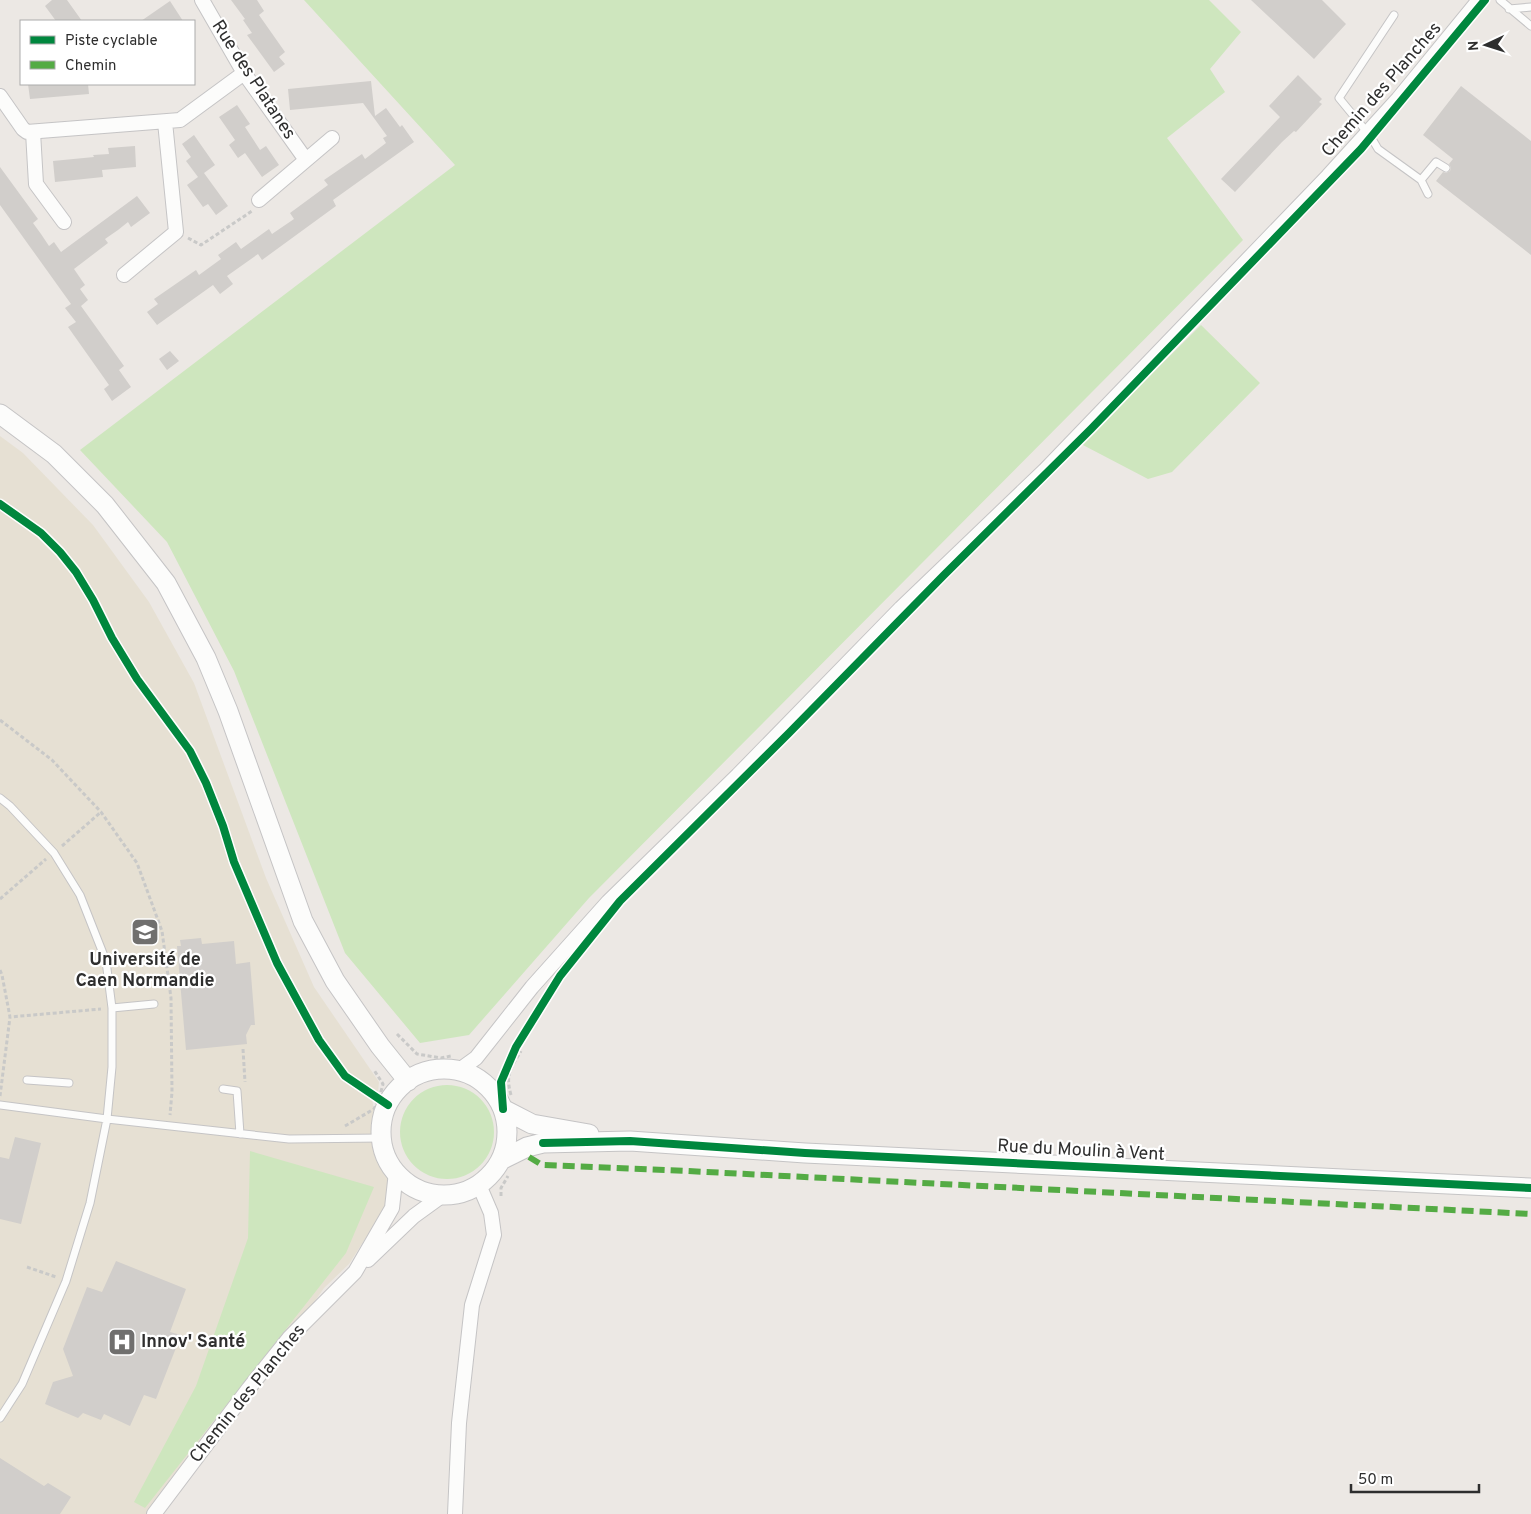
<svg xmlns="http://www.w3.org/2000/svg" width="1531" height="1514" font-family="Overpass,sans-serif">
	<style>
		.education { fill: #e6e0d3 }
		.green { fill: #cee6be }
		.building { fill: #d1cecb }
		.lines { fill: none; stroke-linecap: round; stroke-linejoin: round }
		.lane-casing { stroke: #c5c4c5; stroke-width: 9 }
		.street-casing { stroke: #c5c4c5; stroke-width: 16 }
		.secondary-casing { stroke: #c5c4c5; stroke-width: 21 }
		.path { stroke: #c9c9c8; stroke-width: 3; stroke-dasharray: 4 2.5; stroke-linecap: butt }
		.lane { stroke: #fcfcfb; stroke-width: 7 }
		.street { stroke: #fcfcfb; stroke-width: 14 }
		.secondary { stroke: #fcfcfb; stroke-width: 19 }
		.quiet { stroke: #54ab44; stroke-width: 6; stroke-dasharray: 12 6; stroke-linecap: butt }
		.cycleway-casing { stroke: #fff; stroke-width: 11 }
		.cycleway { stroke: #00873e; stroke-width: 8 }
		.labels { text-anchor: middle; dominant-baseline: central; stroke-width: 4.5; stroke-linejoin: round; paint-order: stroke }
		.street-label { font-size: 18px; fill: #2e2e2e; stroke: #fff }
		.poi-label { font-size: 18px; font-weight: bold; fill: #2e2e2e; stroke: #fff }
	</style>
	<rect width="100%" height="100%" fill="#ece8e4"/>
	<path class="education" d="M 0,436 L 23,453 L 93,525 L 149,602 L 194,683 L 266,878 L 314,987 L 379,1082 L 378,1092 L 372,1098 L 382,1167 L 387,1175 L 390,1185 L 389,1199 L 383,1211 L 349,1264 L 324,1288 L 289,1338 L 154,1514 L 0,1514 Z"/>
	<path class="green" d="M 304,0 L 1209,0 L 1241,32 L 1210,69 L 1225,92 L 1167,138 L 1243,240 L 589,898 L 469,1035 L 420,1043 L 345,953 L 234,671 L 167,542 L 80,450 L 455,165 Z
		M 1201,325 L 1260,383 L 1172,472 L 1148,479 L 1081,444 Z
		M400 1132a47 47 0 1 1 94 0a47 47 0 1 1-94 0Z
		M 250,1151 L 374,1187 L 346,1253 L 145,1508 L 134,1502 L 196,1386 L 248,1238 Z"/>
	<path class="building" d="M 52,0 L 67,0 L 82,21 L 56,21 L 45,6 Z
		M 231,0 L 257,0 L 264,11 L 259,15 L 285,52 L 279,57 L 285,64 L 274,72 L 247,35 L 252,33 L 243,20 L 245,19 Z
		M 1251,0 L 1322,0 L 1346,24 L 1314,59 Z
		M 170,1 L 183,21 L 141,21 Z
		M 1298,75 L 1322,99 L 1319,102 L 1322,104 L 1296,132 L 1294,131 L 1282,142 L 1235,192 L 1221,179 L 1280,117 L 1269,106 Z
		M 371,81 L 375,116 L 386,108 L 400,127 L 402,125 L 414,142 L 333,200 L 336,206 L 262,260 L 258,254 L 227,276 L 233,284 L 220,294 L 213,285 L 157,325 L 147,312 L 158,304 L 154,299 L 196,270 L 199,275 L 221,259 L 218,255 L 236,242 L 241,249 L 269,229 L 272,234 L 294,219 L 290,213 L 328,185 L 324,180 L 362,154 L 365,159 L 386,143 L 383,138 L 387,136 L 363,103 L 290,110 L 288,89 Z
		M 28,84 L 88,84 L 89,94 L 30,99 Z
		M 1461,86 L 1531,141 L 1531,255 L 1436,181 L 1443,172 L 1446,173 L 1450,171 L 1451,168 L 1449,164 L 1453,159 L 1423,135 Z
		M 237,105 L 250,124 L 245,127 L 260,150 L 266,146 L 279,165 L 262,177 L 245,153 L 238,158 L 229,145 L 235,140 L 219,117 Z
		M 194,135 L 215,165 L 204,173 L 228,206 L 216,215 L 208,204 L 203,207 L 187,185 L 198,177 L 186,161 L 191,157 L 182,144 Z
		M 135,146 L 136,167 L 102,170 L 103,177 L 55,182 L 53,161 L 94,157 L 93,155 L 109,154 L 108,148 Z
		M 0,167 L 38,219 L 33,223 L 41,234 L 49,246 L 54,242 L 61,252 L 137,196 L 150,213 L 131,227 L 128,222 L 118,230 L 105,239 L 108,243 L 74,269 L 85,285 L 80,289 L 88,300 L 81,306 L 124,366 L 119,370 L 131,387 L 112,401 L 104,389 L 109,385 L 68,327 L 76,322 L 65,308 L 71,304 L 0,205 Z
		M 170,351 L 179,361 L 167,370 L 159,359 Z
		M 201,938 L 202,944 L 234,941 L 236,964 L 250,962 L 255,1025 L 251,1025 L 246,1035 L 247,1044 L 186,1050 L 177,946 L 181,946 L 180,940 Z
		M 15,1137 L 41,1143 L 21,1224 L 0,1219 L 0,1157 L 9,1159 Z
		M 116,1261 L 186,1289 L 170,1332 L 181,1335 L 156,1399 L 144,1395 L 130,1426 L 104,1414 L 101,1420 L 83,1413 L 78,1418 L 45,1404 L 53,1382 L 73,1376 L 63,1349 L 87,1287 L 102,1292 Z
		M 0,1458 L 44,1486 L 48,1483 L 71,1497 L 60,1514 L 0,1514 Z"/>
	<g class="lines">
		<defs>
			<path id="lane" d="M 1500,0 L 1531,26
				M 1509,9 L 1531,7
				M 1394,15 L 1339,98 L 1371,137 L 1378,149 L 1421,180 L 1428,194
				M 1421,180 L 1436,162 L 1446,168
				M 0,798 L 10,806 L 54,853 L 80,895 L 106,961 L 112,1008 L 112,1067 L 107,1119 L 0,1105
				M 112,1008 L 154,1004
				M 27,1080 L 69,1083
				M 223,1089 L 237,1091 L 240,1134
				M 0,1418 L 22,1384 L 66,1281 L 90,1203 L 107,1119 L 289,1139 L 382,1138"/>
			<path id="street" d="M 202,0 L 244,73 L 306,160
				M 0,96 L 23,129 L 27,132 L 180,120 L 244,73
				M 33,132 L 36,184 L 64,222
				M 259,200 L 332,138
				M 124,275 L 176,232 L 165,122
				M 458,1071 L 476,1058 L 532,987 L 608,902 L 738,775 L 901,608 L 1045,470 L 1328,176 L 1398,99 L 1479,0
				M 368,1260 L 414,1216 L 443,1195
				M 154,1514 L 249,1388 L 289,1338 L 355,1272 L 392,1208 L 396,1172
				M 455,1514 L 459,1423 L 472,1305 L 494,1235 L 491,1213 L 479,1185"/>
			<path id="secondary" d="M 0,414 L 54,454 L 105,505 L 166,583 L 206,658 L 228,711 L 303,921 L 335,981 L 380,1046 L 408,1081
				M381 1132a63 63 0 1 1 126 0a63 63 0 1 1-126 0Z
				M 503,1109 L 532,1124 L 589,1134
				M 501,1160 L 527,1147 L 543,1143 L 630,1141 L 805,1153 L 1531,1188"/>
		</defs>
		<use href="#lane" class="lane-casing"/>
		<use href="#street" class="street-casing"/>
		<use href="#secondary" class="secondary-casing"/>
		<path class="path" d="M 188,238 L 201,245 L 252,211
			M 0,720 L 52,760 L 101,812 L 137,863 L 162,931 L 171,998 L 172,1092 L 170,1115
			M 62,846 L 101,812
			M 0,899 L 46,859
			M 0,970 L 2,975 L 10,1017 L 101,1009
			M 397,1034 L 417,1054 L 441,1058 L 451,1056
			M 243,1049 L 245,1082
			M 511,1095 C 505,1074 511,1068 521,1051
			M 0,1096 L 10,1017
			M 345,1126 L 374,1109 L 379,1099 L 383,1084 L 374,1070
			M 501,1196 L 501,1188 L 508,1176
			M 27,1267 L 56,1277"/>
		<use href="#lane" class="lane"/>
		<use href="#street" class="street"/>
		<use href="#secondary" class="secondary"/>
		<path class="quiet" d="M 529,1157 L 542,1165 L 687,1171 L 1531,1214"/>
		<defs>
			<path id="cycleway" d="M 0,504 L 41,533 L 60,552 L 76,572 L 93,600 L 112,638 L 137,679 L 190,751 L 206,783 L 223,826 L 234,862 L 277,963 L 319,1040 L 345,1076 L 388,1105
				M 503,1109 L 501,1082 L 516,1047 L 560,976 L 620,901 L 789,733 L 944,575 L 1091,429 L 1361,149 L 1485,0
				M 543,1143 L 630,1141 L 805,1153 L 1531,1188"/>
		</defs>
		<use href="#cycleway" class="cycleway-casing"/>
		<use href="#cycleway" class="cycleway"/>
	</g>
	<defs>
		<symbol id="university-square" viewBox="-11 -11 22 22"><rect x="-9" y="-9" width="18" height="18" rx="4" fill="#706f6e" stroke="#fff"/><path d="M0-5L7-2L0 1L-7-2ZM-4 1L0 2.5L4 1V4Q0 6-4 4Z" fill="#fff"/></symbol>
		<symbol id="hospital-square" viewBox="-11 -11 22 22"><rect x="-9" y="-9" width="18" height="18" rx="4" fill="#706f6e" stroke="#fff"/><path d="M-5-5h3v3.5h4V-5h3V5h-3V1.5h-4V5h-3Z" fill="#fff"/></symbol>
	</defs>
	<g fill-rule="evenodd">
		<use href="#university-square" x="129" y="916" width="32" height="32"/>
		<use href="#hospital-square" x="106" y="1326" width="32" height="32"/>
	</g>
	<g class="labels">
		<g class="street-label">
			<text transform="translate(253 80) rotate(57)">Rue des Platanes</text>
			<text transform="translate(1382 90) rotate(-49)">Chemin des Planches</text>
			<text transform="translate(1081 1151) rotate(3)">Rue du Moulin à Vent</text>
			<text transform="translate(248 1394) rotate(-51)">Chemin des Planches</text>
		</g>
		<g class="poi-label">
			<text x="145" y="960">Université de<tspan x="145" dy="21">Caen Normandie</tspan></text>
			<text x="141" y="1342" text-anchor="start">Innov' Santé</text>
		</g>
	</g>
	<rect x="20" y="20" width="175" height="65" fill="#ffffff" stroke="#ababab"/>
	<rect x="30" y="36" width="25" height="8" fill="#00873e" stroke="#ababab"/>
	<text x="65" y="45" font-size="15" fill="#2e2e2e">Piste cyclable</text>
	<rect x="30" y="61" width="25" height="8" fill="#54ab44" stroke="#ababab"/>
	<text x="65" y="70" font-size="15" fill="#2e2e2e">Chemin</text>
	<g transform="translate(1486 45) rotate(266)" stroke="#ffffff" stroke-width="4" paint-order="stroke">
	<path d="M0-4L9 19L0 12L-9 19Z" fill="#2e2e2e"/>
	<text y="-8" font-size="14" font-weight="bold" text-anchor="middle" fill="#2e2e2e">N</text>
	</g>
	<path d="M1351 1484v8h128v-8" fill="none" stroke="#2e2e2e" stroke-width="2.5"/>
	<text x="1358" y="1484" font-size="15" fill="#2e2e2e" stroke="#ffffff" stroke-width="4" paint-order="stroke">50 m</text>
</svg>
